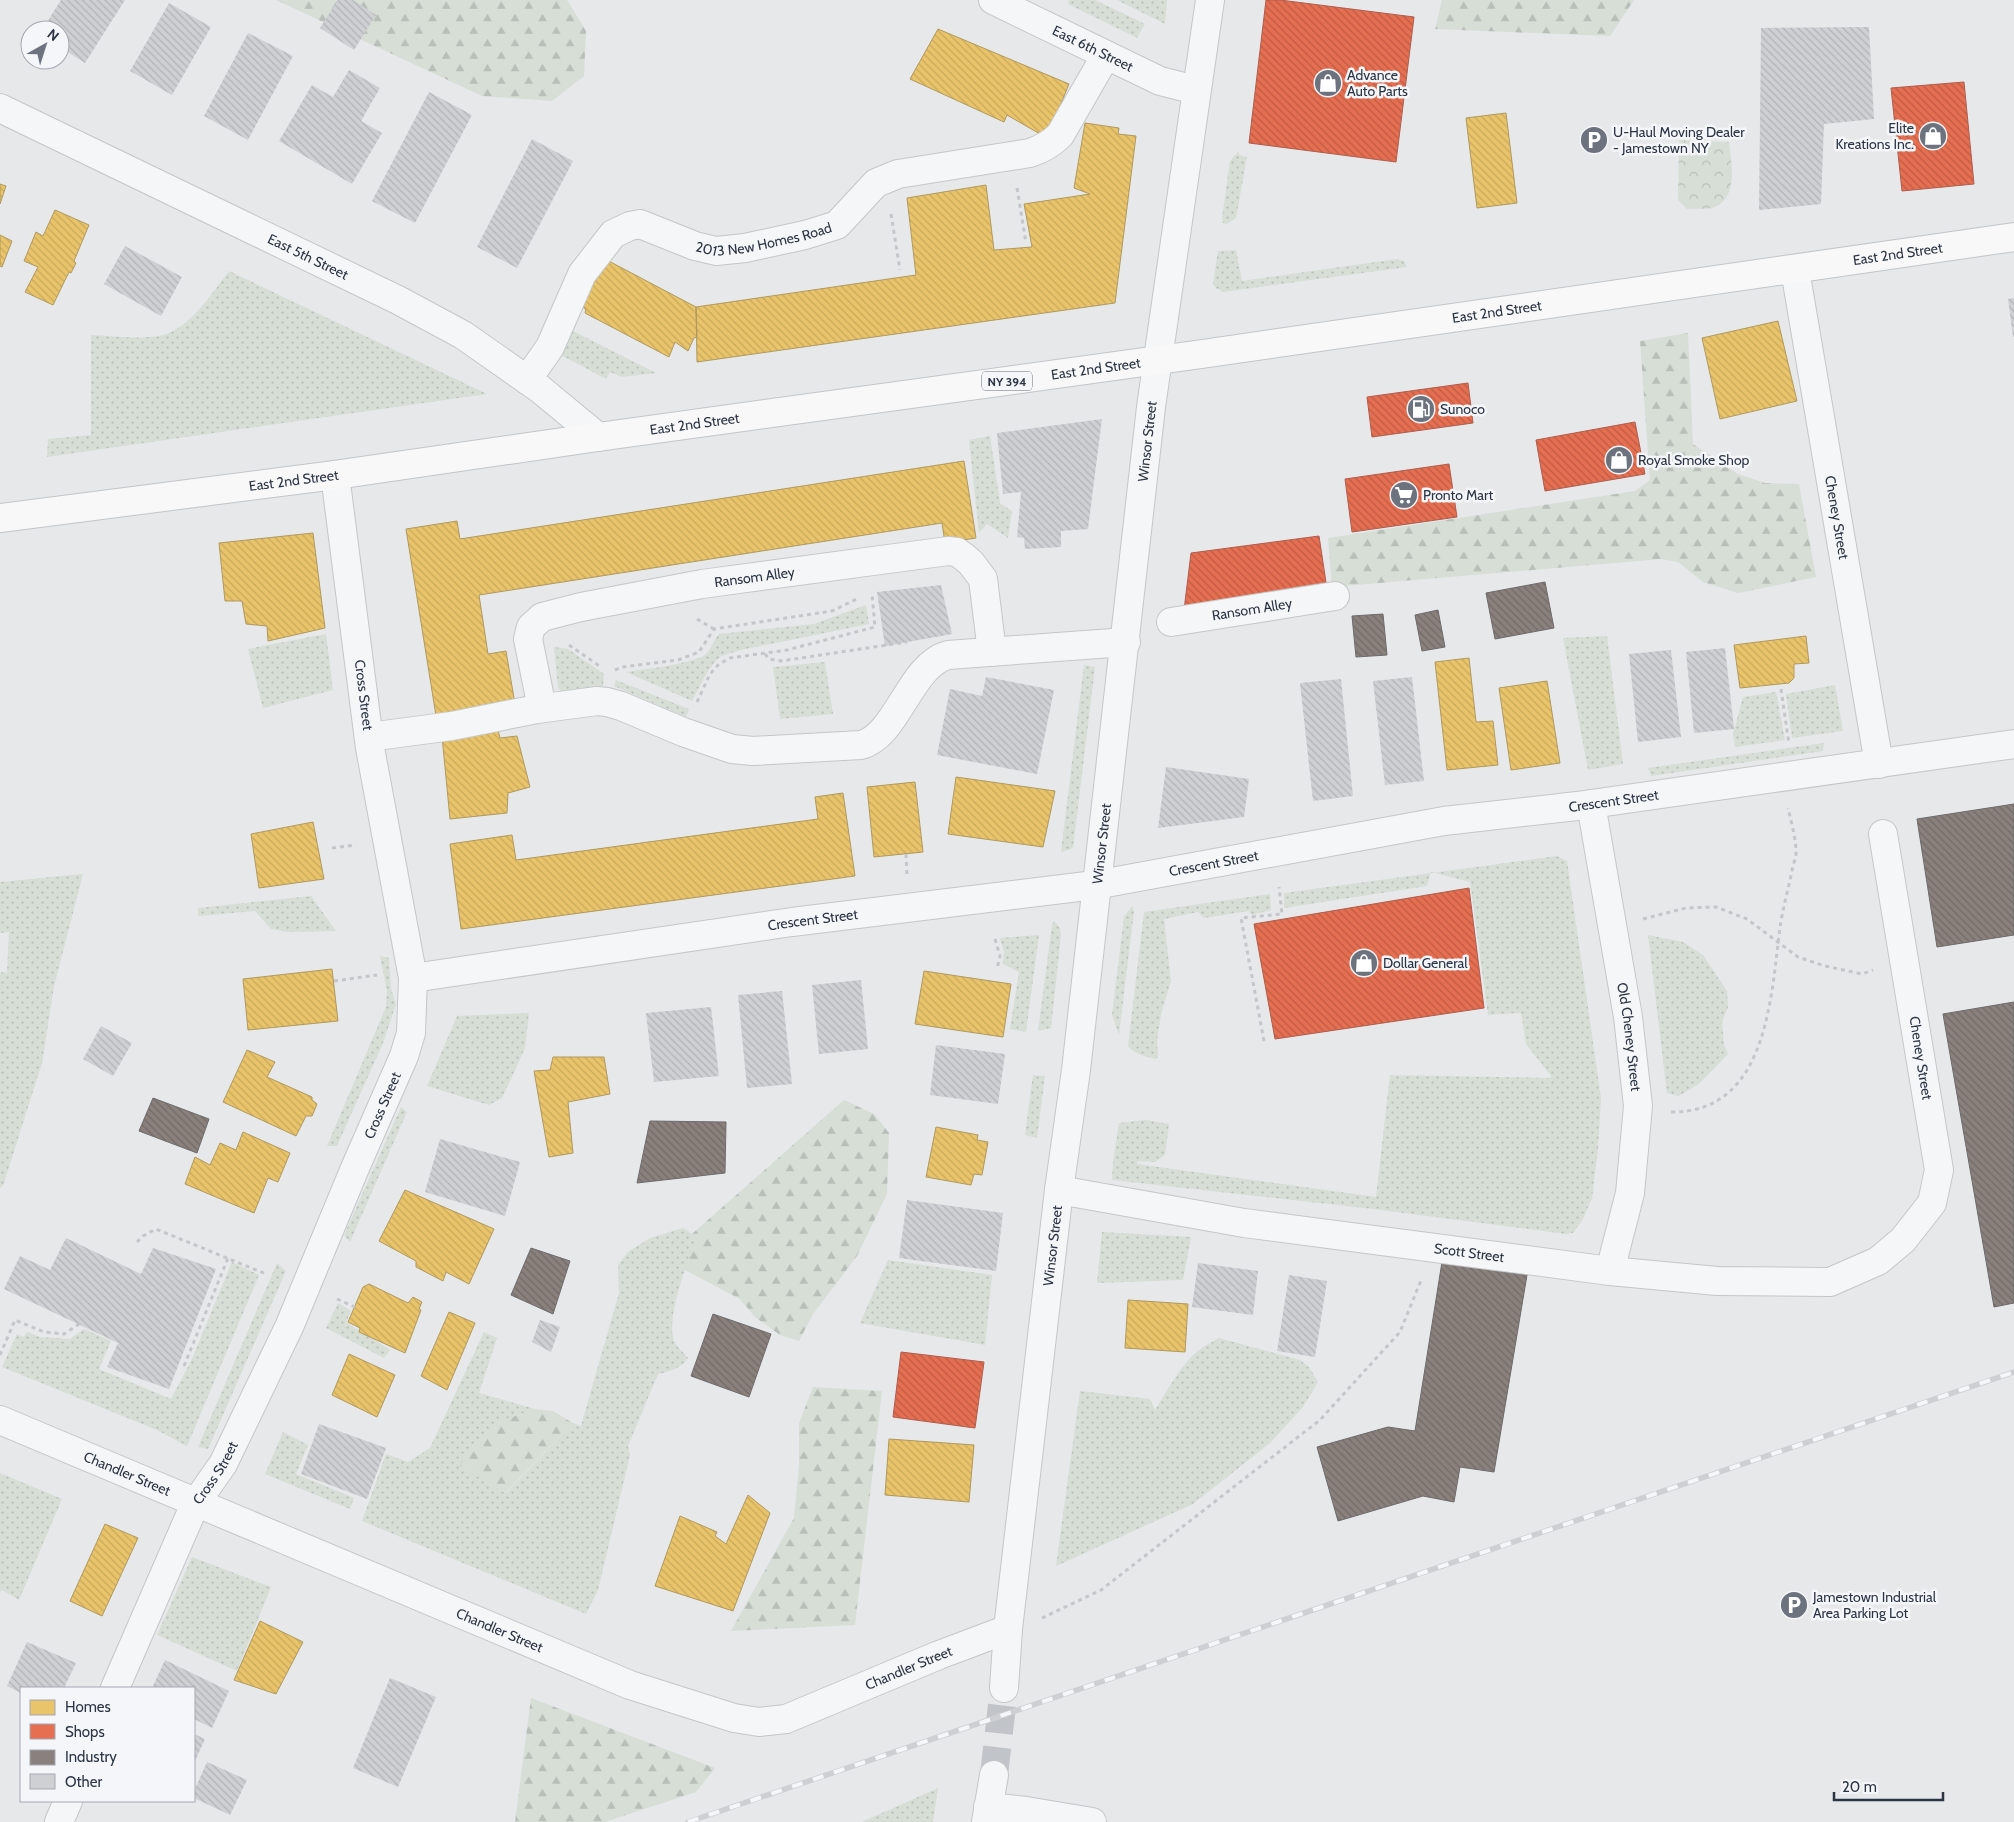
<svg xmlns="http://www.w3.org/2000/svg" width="2014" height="1822" font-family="Cabin,sans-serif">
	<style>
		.grass { fill: url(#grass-dots) }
		.forest { fill: url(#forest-firs) }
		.park { fill: url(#park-crowns) }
		.homes { fill: url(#homes-back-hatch); stroke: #b0995f }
		.shops { fill: url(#shops-back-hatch); stroke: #af5d4d }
		.industry { fill: url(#industry-back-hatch); stroke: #6e6a6c }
		.building { fill: url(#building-back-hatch) }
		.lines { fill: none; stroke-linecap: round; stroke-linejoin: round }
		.minor-tunnel { stroke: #c1c4c9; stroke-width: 28; stroke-dasharray: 28 14; stroke-linecap: butt }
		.minor-casing { stroke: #c4c6c8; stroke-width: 30 }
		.major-casing { stroke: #c2c5c8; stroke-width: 30 }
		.path { stroke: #c5c6ca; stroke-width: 3; stroke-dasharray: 4 4; stroke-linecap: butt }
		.minor { stroke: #f5f6f7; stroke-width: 28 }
		.major { stroke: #f8f8f8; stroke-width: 28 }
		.rail-casing { stroke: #cecfd2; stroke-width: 5.5 }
		.rail { stroke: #f4f6f9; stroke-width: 4; stroke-dasharray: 11; stroke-linecap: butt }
		.labels { text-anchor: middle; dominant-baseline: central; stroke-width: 5; stroke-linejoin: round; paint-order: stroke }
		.shield { fill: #f4f6f9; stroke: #676e7b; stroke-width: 1 }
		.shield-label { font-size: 12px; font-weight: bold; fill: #2b3445 }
		.street-label { font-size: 14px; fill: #2b3445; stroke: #f4f6f9 }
		.poi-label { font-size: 14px; fill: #2b3445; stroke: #f4f6f9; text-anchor: start }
	</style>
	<defs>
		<pattern id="grass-dots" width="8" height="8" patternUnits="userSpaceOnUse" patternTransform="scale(1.25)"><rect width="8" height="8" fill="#d6ded6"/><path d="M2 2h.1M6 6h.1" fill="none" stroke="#b8bfb9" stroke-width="1.8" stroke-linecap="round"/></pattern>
		<pattern id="forest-firs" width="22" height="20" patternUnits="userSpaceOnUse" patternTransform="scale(1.25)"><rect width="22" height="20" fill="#d6ded6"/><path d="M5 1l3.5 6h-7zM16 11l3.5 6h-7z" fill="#b8bfb9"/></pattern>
		<pattern id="park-crowns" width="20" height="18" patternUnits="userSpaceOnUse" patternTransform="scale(1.25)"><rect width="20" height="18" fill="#d6ded6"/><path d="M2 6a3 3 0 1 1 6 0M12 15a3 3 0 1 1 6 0" fill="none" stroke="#b8bfb9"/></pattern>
		<pattern id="homes-back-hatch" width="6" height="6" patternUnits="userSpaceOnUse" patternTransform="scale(1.25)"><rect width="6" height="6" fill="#e9c46a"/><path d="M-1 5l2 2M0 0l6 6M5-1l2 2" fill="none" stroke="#c8a95d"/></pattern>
		<pattern id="shops-back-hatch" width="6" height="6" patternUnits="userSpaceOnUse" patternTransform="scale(1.25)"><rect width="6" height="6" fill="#e76f51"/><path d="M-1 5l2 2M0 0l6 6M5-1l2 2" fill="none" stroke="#bb5c45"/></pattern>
		<pattern id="industry-back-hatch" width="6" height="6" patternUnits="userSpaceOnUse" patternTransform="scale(1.25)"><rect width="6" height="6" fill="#8a817c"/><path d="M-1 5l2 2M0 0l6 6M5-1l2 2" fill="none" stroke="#716a67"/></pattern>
		<pattern id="building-back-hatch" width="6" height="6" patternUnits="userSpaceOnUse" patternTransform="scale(1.25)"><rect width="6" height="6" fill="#ced0d3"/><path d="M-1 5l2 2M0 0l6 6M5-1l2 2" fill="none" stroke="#b1b3b6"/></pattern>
	</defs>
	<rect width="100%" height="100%" fill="#e6e8ea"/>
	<path class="grass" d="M 1069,0 L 1095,0 L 1145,24 L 1137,38 L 1068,4 Z
		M 1117,0 L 1167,0 L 1165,24 Z
		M 1239,151 L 1239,155 L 1247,157 L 1236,218 L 1227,224 L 1223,223 L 1222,218 L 1230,161 Z
		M 1236,250 L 1242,281 L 1397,259 L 1404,261 L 1407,267 L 1223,292 L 1216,288 L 1213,284 L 1218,251 Z
		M 229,271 L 487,394 L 47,457 L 48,439 L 91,435 L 91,335 C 112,336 150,341 169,333 C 194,322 213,292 229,271 Z
		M 569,329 L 656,373 L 622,377 L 610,372 L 606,379 L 559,354 Z
		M 990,436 L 1000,503 L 1012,511 L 1008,538 L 987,524 L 979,533 L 969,440 Z
		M 866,605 L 869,624 L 741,650 L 721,656 L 714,663 L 706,674 L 692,701 L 626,672 C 641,670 697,663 706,654 C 711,649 714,640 719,634 L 814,624 Z
		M 326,634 L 333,690 L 263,708 L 248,649 Z
		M 1607,636 L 1623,764 L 1588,770 L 1563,638 Z
		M 554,647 L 568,649 L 604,674 L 603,686 L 565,693 L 560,691 L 558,686 Z
		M 825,662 L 833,714 L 780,719 L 773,667 Z
		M 1084,665 L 1095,667 L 1073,848 L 1061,852 Z
		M 616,680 L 689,709 L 686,717 L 614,686 Z
		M 1835,685 L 1843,731 L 1792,738 L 1786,694 Z
		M 1776,692 L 1785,740 L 1735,747 L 1733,734 L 1743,697 Z
		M 1824,743 L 1823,751 L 1651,776 L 1648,768 Z
		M 1557,856 L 1567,861 L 1601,1098 L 1598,1149 L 1592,1198 L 1583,1219 L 1573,1233 L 1566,1234 L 1373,1209 L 1112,1180 L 1113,1162 L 1119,1123 L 1145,1120 L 1169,1124 L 1165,1155 L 1155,1162 L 1138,1161 L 1137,1164 L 1376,1197 L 1390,1075 L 1550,1078 L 1551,1076 L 1526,1044 L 1521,1013 L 1488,1015 L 1470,882 L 1431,872 L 1427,886 L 1284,908 L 1284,893 Z
		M 83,874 L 54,986 L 42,1063 L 3,1186 L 0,1188 L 0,974 L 1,972 L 7,973 L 9,932 L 0,933 L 0,882 Z
		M 1270,894 L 1271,910 L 1252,915 L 1249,911 L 1204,918 L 1198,912 L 1164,919 L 1171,981 L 1161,1014 L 1157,1041 L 1158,1056 L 1156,1059 C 1146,1057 1134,1054 1128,1046 L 1144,912 Z
		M 311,896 L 336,931 L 289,932 L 271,929 L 255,911 L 198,916 L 198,908 Z
		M 1132,906 L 1134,911 L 1119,1035 L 1112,1015 L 1124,917 Z
		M 1054,921 L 1060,928 L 1061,935 L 1051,1028 L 1038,1031 L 1052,925 Z
		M 1039,935 L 1026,1032 L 1010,1029 L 1019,972 L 1003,964 L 1004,952 L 1000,938 Z
		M 1648,935 L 1683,942 L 1703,955 L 1727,991 L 1728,1007 L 1722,1022 L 1724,1045 L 1728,1054 L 1700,1083 L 1679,1096 L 1667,1093 Z
		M 380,956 L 389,958 L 391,989 L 396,1004 L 383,1043 L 337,1146 L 327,1146 L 386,1007 L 387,991 Z
		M 529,1013 L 525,1048 L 511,1079 L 502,1098 L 489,1105 L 427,1086 L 457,1016 Z
		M 1033,1075 L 1045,1076 L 1037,1138 L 1025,1135 Z
		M 401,1107 L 407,1112 L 350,1242 L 344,1235 Z
		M 683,1228 L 692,1234 L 696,1241 C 687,1262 664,1322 675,1343 C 678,1348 684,1353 688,1358 C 680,1369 671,1371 658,1374 L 628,1446 L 630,1455 L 598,1590 L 586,1614 L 362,1521 L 386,1454 L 408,1462 L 430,1448 L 484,1332 L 497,1338 L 479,1393 L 535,1409 L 504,1420 L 487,1435 L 477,1441 L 460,1466 L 506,1493 L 573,1423 L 581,1426 L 619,1293 L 618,1265 L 628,1252 L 650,1238 Z
		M 1102,1232 L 1191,1237 L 1183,1280 L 1097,1283 Z
		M 888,1260 L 992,1275 L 985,1345 L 860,1323 Z
		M 232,1262 L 259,1275 L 187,1446 L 157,1430 L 2,1367 L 17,1334 L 24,1337 L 27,1332 L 40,1337 L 70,1339 L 84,1329 L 111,1341 L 99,1369 L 171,1399 L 192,1359 Z
		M 277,1263 L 286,1271 L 208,1449 L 198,1447 Z
		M 338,1303 L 351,1311 L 346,1322 L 390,1350 L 384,1358 L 326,1328 Z
		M 1219,1338 L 1300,1360 L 1309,1367 L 1318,1382 L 1303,1407 L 1270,1443 L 1193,1504 L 1056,1566 L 1080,1391 L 1150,1399 L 1155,1410 C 1168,1390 1180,1365 1199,1350 C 1205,1345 1213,1342 1219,1338 Z
		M 283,1432 L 308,1445 L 296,1474 L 354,1498 L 350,1509 L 265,1474 Z
		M 0,1473 L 62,1499 L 19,1600 L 2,1590 L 0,1592 Z
		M 192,1557 L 271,1587 L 237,1671 L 157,1635 Z
		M 938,1788 L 933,1822 L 862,1822 Z"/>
	<path class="forest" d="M 276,0 L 567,0 L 586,31 L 584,76 L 552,101 L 482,96 Z
		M 1442,0 L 1634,0 L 1610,36 L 1435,29 Z
		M 1688,333 L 1693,444 L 1738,474 L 1765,483 L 1799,484 L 1816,577 L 1738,593 L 1703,582 L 1678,562 L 1661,559 L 1332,587 L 1328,538 L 1635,491 L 1650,480 L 1640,341 Z
		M 844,1100 L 874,1114 L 889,1133 L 887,1194 L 857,1256 L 813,1314 L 799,1341 L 780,1335 L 755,1317 L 740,1299 L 683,1269 L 696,1241 L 692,1234 Z
		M 813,1387 L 882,1391 L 855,1625 L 731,1631 L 794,1518 L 799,1465 L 799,1423 Z
		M 535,1409 L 553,1411 L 573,1423 L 505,1493 L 460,1466 L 477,1441 L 487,1435 L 504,1420 Z
		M 531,1698 L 715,1768 L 696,1792 L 605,1822 L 515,1822 Z"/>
	<path class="park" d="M 1679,140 L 1729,142 C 1731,161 1739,197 1715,207 C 1708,210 1695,208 1687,209 L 1678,200 Z"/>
	<path class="homes" d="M 938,29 L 1069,84 L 1047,138 L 1007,115 L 1004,122 L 910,79 Z
		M 1506,113 L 1517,203 L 1477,208 L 1466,118 Z
		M 1085,123 L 1119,128 L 1118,134 L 1136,136 L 1115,303 L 697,362 L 696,307 L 916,275 L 907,198 L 986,185 L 994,250 L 1032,247 L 1024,204 L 1090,194 L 1074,188 Z
		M 0,184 L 6,186 L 0,204 Z
		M 55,210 L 89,225 L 74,261 L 76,263 L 71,273 L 69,272 L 53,305 L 25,292 L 38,267 L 24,261 L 36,232 L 43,236 Z
		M 0,235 L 12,241 L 2,267 L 0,266 Z
		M 603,258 L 696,307 L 697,337 L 694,338 L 688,351 L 675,342 L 669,357 L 585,313 L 586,309 L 580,306 Z
		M 1778,321 L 1797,401 L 1720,419 L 1702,338 Z
		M 964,461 L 976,538 L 945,543 L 942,523 L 479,595 L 488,654 L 506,651 L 516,710 L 437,722 L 406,529 L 457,521 L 460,539 Z
		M 313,533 L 325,628 L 268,641 L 267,626 L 246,624 L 242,601 L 225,601 L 219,543 Z
		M 1806,636 L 1809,663 L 1794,664 L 1794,678 L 1789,683 L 1740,688 L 1734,645 Z
		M 1469,658 L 1476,722 L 1493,721 L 1498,765 L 1447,770 L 1435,662 Z
		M 1547,681 L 1560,763 L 1511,770 L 1499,688 Z
		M 497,726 L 500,738 L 517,736 L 530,787 L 508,793 L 507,813 L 450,819 L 442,736 Z
		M 956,777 L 1055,791 L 1043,847 L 948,834 Z
		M 915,782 L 923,852 L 874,857 L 867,787 Z
		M 843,793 L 855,876 L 461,929 L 450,844 L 512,835 L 516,860 L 818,819 L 815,797 Z
		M 313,822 L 324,879 L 259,888 L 251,834 Z
		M 332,969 L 338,1021 L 248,1030 L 243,979 Z
		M 924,971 L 1011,984 L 1003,1037 L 915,1024 Z
		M 247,1050 L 275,1062 L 267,1077 L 312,1097 L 312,1100 L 317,1104 L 312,1116 L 306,1116 L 296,1136 L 223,1102 Z
		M 553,1057 L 604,1057 L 610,1094 L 568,1102 L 573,1153 L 549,1157 L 534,1071 L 550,1070 Z
		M 936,1127 L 978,1135 L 977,1140 L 988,1142 L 982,1175 L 974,1174 L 971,1185 L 926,1177 Z
		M 243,1132 L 290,1153 L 278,1182 L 268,1178 L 254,1213 L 185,1184 L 195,1157 L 210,1165 L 220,1143 L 236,1150 Z
		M 405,1190 L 494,1229 L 469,1284 L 446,1272 L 443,1281 L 416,1267 L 416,1261 L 379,1241 Z
		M 369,1284 L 408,1303 L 413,1297 L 422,1302 L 419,1309 L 421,1310 L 405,1353 L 359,1332 L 360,1328 L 348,1322 L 363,1287 Z
		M 1128,1300 L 1188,1304 L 1185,1352 L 1125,1348 Z
		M 449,1312 L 475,1323 L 447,1390 L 421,1376 Z
		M 349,1354 L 395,1375 L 377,1417 L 332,1395 Z
		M 889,1439 L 974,1445 L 969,1502 L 885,1495 Z
		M 748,1495 L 770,1513 L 733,1611 L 655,1586 L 680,1516 L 717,1532 L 715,1536 L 726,1544 Z
		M 105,1524 L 138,1538 L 102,1616 L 70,1601 Z
		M 260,1621 L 303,1642 L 276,1694 L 234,1680 Z"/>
	<path class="shops" d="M 1266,0 L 1280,0 L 1414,17 L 1396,162 L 1249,143 Z
		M 1964,82 L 1974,184 L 1902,191 L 1891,88 Z
		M 1468,383 L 1473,423 L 1372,437 L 1367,397 Z
		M 1635,422 L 1645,474 L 1545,491 L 1536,440 Z
		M 1449,464 L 1457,517 L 1352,532 L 1345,479 Z
		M 1319,536 L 1327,589 L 1184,610 L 1191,553 Z
		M 1469,888 L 1484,1008 L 1275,1039 L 1254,924 Z
		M 901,1352 L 984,1362 L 975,1428 L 893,1417 Z"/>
	<path class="industry" d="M 1545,582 L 1554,628 L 1495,639 L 1486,593 Z
		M 1438,610 L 1445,647 L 1422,651 L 1415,615 Z
		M 1383,614 L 1387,655 L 1356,657 L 1352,616 Z
		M 2014,804 L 2014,935 L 1937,947 L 1917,819 Z
		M 2014,1002 L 2014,1303 L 1994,1307 L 1943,1014 Z
		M 153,1098 L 209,1119 L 197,1153 L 139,1131 Z
		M 650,1121 L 726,1122 L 725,1173 L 637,1183 Z
		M 531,1248 L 570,1261 L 553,1314 L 511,1295 Z
		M 1442,1262 L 1527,1275 L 1494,1472 L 1460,1467 L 1454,1502 L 1423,1496 L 1338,1521 L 1317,1447 L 1388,1427 L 1415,1431 Z
		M 713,1314 L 771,1334 L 749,1397 L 691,1376 Z"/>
	<path class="building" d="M 61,0 L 125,0 L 85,63 L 60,47 L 60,30 L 42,30 Z
		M 338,0 L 353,0 L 376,15 L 354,50 L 320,28 Z
		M 169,3 L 211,27 L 172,95 L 130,71 Z
		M 1869,27 L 1874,119 L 1824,124 L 1821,204 L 1759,210 L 1761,28 Z
		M 248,33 L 293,56 L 248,140 L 204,116 Z
		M 349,70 L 380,88 L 361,121 L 382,133 L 352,184 L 279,141 L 312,85 L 333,97 Z
		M 429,92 L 472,115 L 415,223 L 372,201 Z
		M 532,139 L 573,161 L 517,268 L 477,247 Z
		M 125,246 L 182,277 L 161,316 L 104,284 Z
		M 2014,298 L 2014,337 L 2013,337 L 2008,299 Z
		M 1102,419 L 1088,529 L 1061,531 L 1061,547 L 1025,549 L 1024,538 L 1017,537 L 1021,492 L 1003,494 L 997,433 Z
		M 941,585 L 952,634 L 885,646 L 877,592 Z
		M 1725,648 L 1734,729 L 1694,733 L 1686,652 Z
		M 1671,650 L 1681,737 L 1638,742 L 1629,654 Z
		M 986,677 L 1054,690 L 1037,774 L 937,755 L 950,689 L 982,696 Z
		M 1412,677 L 1424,781 L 1385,785 L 1373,681 Z
		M 1341,679 L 1353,796 L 1313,801 L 1300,683 Z
		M 1166,767 L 1249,779 L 1244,817 L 1158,828 Z
		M 861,980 L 868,1049 L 819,1054 L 812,985 Z
		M 782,991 L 792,1084 L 747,1088 L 738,995 Z
		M 711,1007 L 719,1076 L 654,1082 L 646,1013 Z
		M 101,1026 L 132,1043 L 113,1076 L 83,1059 Z
		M 936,1045 L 1005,1054 L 998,1104 L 930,1095 Z
		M 440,1139 L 520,1162 L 505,1216 L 425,1192 Z
		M 907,1200 L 1003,1213 L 996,1271 L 899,1258 Z
		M 66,1238 L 141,1274 L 153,1248 L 216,1269 L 169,1389 L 107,1367 L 118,1343 L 4,1289 L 20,1256 L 50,1270 Z
		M 1198,1263 L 1258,1271 L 1253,1315 L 1192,1307 Z
		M 1289,1275 L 1327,1281 L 1315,1357 L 1277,1351 Z
		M 540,1320 L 560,1327 L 551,1352 L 532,1342 Z
		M 319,1424 L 386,1448 L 367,1499 L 301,1474 Z
		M 27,1642 L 76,1663 L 64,1688 L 21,1688 L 21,1693 L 7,1686 Z
		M 165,1660 L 229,1691 L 212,1728 L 194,1719 L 194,1688 L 152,1688 Z
		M 390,1678 L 436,1697 L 398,1787 L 353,1768 Z
		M 194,1734 L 205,1739 L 194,1763 Z
		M 207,1762 L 247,1780 L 230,1815 L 194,1798 L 194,1791 Z"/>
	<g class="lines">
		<path class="minor-tunnel" d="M 994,1775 L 1004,1688"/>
		<defs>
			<g id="minor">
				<path id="s1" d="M 993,0 L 1160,81 L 1196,90"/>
				<path id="s2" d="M 0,108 L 398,300 L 463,335 L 540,389 L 598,437"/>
				<path id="s3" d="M 1795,270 L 1879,764"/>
				<path id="s4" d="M 527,380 L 550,347 L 582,274 L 613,234 L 630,226 L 640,224 L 695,246 L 716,251 L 745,248 L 805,235 L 837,225 L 876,183 L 898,174 L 1030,153 C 1042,149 1051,144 1060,135 L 1106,55"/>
				<path id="s5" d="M 1171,622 L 1335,596"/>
				<path id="s6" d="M 542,708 L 528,639 L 531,627 L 542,617 L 581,607 L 702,584 L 948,551 L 957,552 L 964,557 L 971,563 L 983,579 L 992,652"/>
				<path d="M 369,737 L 452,726 L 537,709 L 597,701 L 607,702 L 621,706 L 683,732 L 732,749 L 753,751 L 861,745 C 897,736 910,665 948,655 L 1126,642"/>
				<path id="s7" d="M 1591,804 L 1628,1017 L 1638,1106 L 1630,1193 L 1610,1271"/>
				<path id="s8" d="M 413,978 L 792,922 L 1095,885 L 1444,821 L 1577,806 L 2014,744"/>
				<path id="s9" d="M 1059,1190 L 1244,1223 L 1610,1271 L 1717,1281 L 1830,1282 L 1878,1261 L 1903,1240 L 1932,1203 L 1939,1170 L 1883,834"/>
				<path id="s10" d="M 0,1420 L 630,1685 L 734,1718 L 759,1722 L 786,1719 L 939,1655 L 1008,1629"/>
				<path id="s11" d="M 115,1688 L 195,1504 L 223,1464 L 289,1327 L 355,1168 L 404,1056 L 411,1033 L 413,978 L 370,748 L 335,475"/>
				<path id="s12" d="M 1004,1688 L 1008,1629 L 1059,1190 L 1076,1070 L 1151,407 L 1210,0"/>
				<path d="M 988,1807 L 1026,1811 L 1092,1822"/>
				<path d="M 59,1822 L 68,1801"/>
				<path d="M 986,1822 L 994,1775"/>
			</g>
			<g id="major">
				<path id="s13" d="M 0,518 L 335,475 L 598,437 L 1202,354 L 2014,237"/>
			</g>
		</defs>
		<use href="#minor" class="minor-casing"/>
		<use href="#major" class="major-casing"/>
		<path class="path" d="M 1017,188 L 1026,243
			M 891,214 L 900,270
			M 697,619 L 714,629
			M 569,645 L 601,667
			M 765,654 L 769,659 L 781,661 L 907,642
			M 615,670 L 622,667 L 678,660 L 699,652 L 714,629 L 832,611 L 859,598
			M 1781,689 L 1789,744
			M 697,702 L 710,674 L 719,664 L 730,658 L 787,650 L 875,627 L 872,594
			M 332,848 L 356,845
			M 906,854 L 907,876
			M 1643,919 L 1686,908 L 1716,907 L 1747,919 L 1798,957 L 1825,966 L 1862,974 L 1873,970
			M 995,939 L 1000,956 L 997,969
			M 334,981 L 377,975
			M 1264,1041 L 1241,918 L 1282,914 L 1279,887
			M 1671,1112 C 1768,1113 1771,996 1780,927 C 1783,908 1788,890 1792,871 C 1793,864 1797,856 1796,849 C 1795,835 1791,821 1788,808
			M 137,1242 L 143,1236 L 156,1229 L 266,1274
			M 337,1299 L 355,1307
			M 0,1355 L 15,1320 L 44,1332 L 64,1334 L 79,1324
			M 184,1366 L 228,1258
			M 1042,1618 L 1101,1590 L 1320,1420 L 1400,1332 L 1422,1278"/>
		<use href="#minor" class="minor"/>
		<use href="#major" class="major"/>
		<defs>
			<path id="rail" d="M 688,1822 L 2014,1372"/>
		</defs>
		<use href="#rail" class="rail-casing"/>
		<use href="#rail" class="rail"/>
	</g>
	<defs>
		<symbol id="shop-disc" viewBox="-11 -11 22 22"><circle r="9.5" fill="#6c737f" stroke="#f4f6f9"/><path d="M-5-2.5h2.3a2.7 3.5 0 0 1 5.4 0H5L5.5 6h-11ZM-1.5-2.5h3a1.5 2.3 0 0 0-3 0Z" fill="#fff"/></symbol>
		<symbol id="parking-disc" viewBox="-11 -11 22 22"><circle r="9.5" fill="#6c737f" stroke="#f4f6f9"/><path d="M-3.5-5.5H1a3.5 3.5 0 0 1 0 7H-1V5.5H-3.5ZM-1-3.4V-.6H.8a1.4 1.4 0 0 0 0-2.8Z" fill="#fff"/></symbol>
		<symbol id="fuel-disc" viewBox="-11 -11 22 22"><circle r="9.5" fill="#6c737f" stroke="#f4f6f9"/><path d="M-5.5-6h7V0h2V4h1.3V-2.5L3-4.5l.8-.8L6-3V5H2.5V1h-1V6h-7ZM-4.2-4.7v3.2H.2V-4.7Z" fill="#fff"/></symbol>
		<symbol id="supermarket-disc" viewBox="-11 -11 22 22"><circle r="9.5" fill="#6c737f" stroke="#f4f6f9"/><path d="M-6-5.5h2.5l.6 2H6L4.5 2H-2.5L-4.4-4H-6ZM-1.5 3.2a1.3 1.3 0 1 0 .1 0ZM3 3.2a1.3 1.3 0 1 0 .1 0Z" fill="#fff"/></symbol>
	</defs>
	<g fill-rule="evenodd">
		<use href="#shop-disc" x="1312" y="67" width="32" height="32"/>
		<use href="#shop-disc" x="1917" y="120" width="32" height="32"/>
		<use href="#parking-disc" x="1578" y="124" width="32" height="32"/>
		<use href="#fuel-disc" x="1405" y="393" width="32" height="32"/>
		<use href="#shop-disc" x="1603" y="444" width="32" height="32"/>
		<use href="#supermarket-disc" x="1388" y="479" width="32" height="32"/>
		<use href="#shop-disc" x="1348" y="947" width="32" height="32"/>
		<use href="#parking-disc" x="1778" y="1589" width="32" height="32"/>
	</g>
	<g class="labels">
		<rect class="shield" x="982" y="371.5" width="50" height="19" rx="4"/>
		<g class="shield-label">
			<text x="1007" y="381">NY 394</text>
		</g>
		<g class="street-label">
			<text stroke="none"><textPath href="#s1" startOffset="111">East 6th Street</textPath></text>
			<text stroke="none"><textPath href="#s4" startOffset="329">2013 New Homes Road</textPath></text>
			<text stroke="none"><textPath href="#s13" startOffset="1916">East 2nd Street</textPath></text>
			<text stroke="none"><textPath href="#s2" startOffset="342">East 5th Street</textPath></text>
			<text stroke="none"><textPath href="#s13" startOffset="1511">East 2nd Street</textPath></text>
			<text stroke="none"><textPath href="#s13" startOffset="1106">East 2nd Street</textPath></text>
			<text stroke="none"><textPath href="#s13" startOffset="701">East 2nd Street</textPath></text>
			<text stroke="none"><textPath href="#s12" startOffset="1255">Winsor Street</textPath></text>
			<text stroke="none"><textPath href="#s13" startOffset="296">East 2nd Street</textPath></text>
			<text stroke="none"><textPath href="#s3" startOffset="251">Cheney Street</textPath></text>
			<text stroke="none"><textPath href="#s6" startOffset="314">Ransom Alley</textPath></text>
			<text stroke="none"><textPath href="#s5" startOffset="82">Ransom Alley</textPath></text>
			<text transform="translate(364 695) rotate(83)">Cross Street</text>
			<text stroke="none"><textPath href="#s8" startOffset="1214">Crescent Street</textPath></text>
			<text stroke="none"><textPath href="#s12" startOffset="850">Winsor Street</textPath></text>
			<text stroke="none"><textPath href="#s8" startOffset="809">Crescent Street</textPath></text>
			<text stroke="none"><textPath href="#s8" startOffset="404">Crescent Street</textPath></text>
			<text stroke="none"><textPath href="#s7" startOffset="236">Old Cheney Street</textPath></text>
			<text transform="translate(1921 1058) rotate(81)">Cheney Street</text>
			<text stroke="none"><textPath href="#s11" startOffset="642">Cross Street</textPath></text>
			<text stroke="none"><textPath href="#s12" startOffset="445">Winsor Street</textPath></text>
			<text stroke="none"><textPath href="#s9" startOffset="415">Scott Street</textPath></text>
			<text stroke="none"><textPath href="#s11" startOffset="238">Cross Street</textPath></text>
			<text stroke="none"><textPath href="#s10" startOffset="138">Chandler Street</textPath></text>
			<text stroke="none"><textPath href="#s10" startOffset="542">Chandler Street</textPath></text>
			<text stroke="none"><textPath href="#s10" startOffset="978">Chandler Street</textPath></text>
		</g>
		<g class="poi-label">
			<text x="1347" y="75">Advance<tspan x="1347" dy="16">Auto Parts</tspan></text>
			<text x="1914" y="128" text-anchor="end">Elite<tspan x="1914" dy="16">Kreations Inc.</tspan></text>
			<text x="1613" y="132">U-Haul Moving Dealer<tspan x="1613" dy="16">- Jamestown NY</tspan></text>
			<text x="1440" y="409">Sunoco</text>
			<text x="1638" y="460">Royal Smoke Shop</text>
			<text x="1423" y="495">Pronto Mart</text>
			<text x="1383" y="963">Dollar General</text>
			<text x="1813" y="1597">Jamestown Industrial<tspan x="1813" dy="16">Area Parking Lot</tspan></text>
		</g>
	</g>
	<rect x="20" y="1687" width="175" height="115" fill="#f4f6f9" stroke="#a4a8b1"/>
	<rect x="30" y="1700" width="25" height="15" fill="#e9c46a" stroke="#a4a8b1"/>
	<text x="65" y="1712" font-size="15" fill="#2b3445">Homes</text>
	<rect x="30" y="1724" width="25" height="15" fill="#e76f51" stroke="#a4a8b1"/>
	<text x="65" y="1737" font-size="15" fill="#2b3445">Shops</text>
	<rect x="30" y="1750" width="25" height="15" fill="#8a817c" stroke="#a4a8b1"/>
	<text x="65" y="1762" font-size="15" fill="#2b3445">Industry</text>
	<rect x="30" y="1774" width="25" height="15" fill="#ced0d3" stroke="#a4a8b1"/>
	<text x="65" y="1787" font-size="15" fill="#2b3445">Other</text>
	<g transform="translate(45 45) rotate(39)"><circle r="24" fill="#f4f6f9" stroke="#a4a8b1"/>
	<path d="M0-4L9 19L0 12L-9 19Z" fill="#6c737f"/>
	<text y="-8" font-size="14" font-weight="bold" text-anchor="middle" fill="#2b3445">N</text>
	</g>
	<path d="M1834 1792v8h109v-8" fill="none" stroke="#2b3445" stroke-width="2.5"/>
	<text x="1842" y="1792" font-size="15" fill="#2b3445" stroke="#f4f6f9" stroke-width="4" paint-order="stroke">20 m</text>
</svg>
